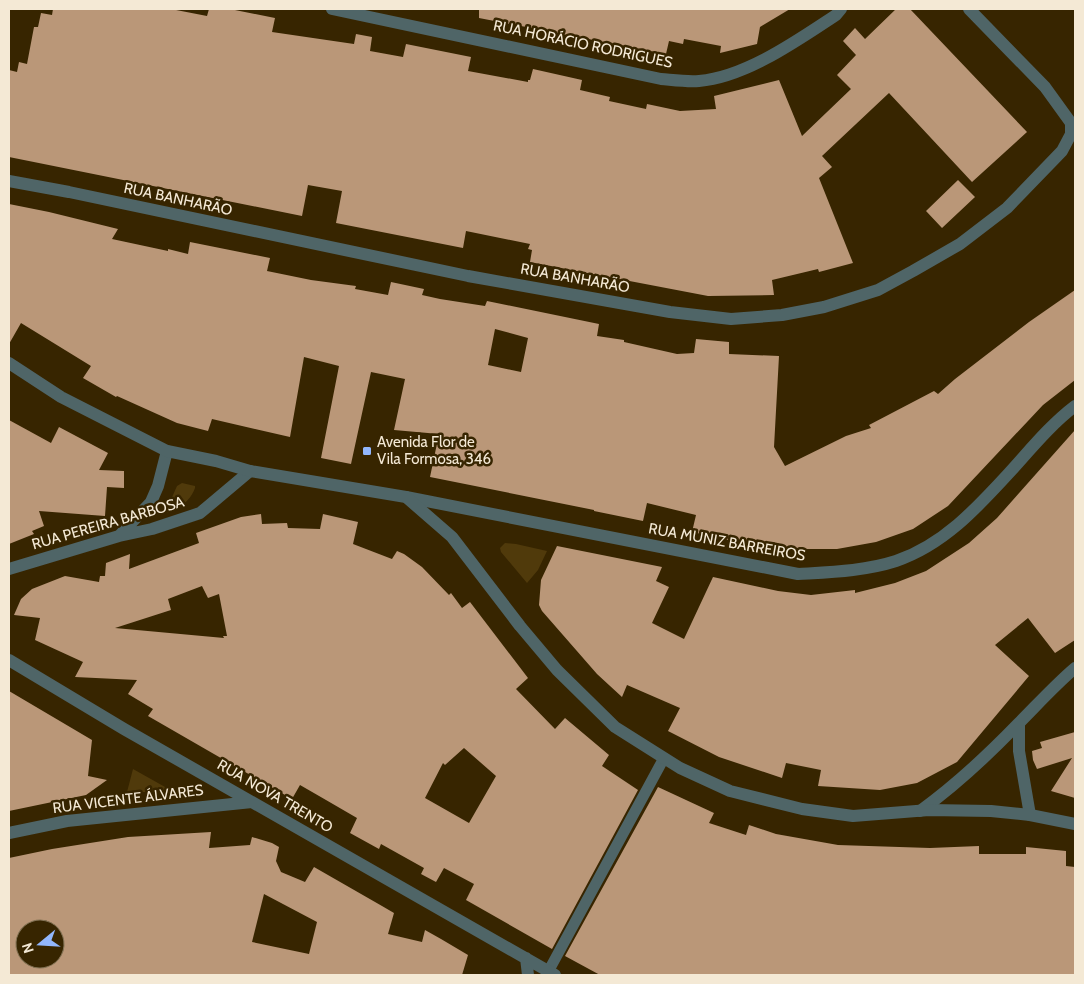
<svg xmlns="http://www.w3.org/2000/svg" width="1084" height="984" font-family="Cabin,sans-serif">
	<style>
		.green { fill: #503a0b }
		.building { fill: #ba9778; fill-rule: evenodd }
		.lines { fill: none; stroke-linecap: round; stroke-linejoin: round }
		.service { stroke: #4f6567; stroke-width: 11 }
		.minor { stroke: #4f6567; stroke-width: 12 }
		.tertiary { stroke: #4f6567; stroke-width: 12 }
		.poi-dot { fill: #92b7fd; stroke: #372500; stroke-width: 2 }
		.labels { text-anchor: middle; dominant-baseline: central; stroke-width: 5; stroke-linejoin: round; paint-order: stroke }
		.street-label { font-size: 15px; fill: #f4e9d5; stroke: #372500 }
		.poi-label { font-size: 15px; fill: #f4e9d5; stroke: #372500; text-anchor: start }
	</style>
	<rect width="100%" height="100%" fill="#372500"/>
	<path class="green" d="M 182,483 L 195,486 L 195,488 C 191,500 177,512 165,513 L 177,486 Z
		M 505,543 L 516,544 L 547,551 L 538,570 L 527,583 L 501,552 L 500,548 Z
		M 133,769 L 174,792 L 127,792 Z"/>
	<path class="building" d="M 53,9 L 171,9 L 207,16 L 209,9 L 230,9 L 275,18 L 272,32 L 354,44 L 356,34 L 372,37 L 370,51 L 403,57 L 406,44 L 471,57 L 468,71 L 528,82 L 528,80 L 530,80 L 533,69 L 582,80 L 580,90 L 610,97 L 609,101 L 646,109 L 647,104 L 680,111 L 716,109 L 714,96 L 779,80 L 802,136 L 851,89 L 837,75 L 856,55 L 843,41 L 855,28 L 865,39 L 896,9 L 910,9 L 1027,132 L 972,182 L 889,93 L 822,156 L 832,167 L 819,178 L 853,263 L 819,272 L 818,269 L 772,280 L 774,295 L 708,296 L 530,262 L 532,250 L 528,249 L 530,244 L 466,231 L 463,248 L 336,223 L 342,191 L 308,185 L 302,216 L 9,157 L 9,70 L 17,72 L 19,62 L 27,64 L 34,27 L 38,27 L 41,13 L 52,15 Z
		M 479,9 L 790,9 L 760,27 L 757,44 L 720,53 L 721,46 L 684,39 L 683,44 L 669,41 L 666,54 L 479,18 Z
		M 958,180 L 975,197 L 942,228 L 926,211 Z
		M 9,204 L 49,212 L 118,229 L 112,239 L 168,251 L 168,249 L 188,254 L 190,242 L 270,258 L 267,271 L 311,280 L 356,286 L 355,289 L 388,295 L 391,282 L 424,289 L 422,295 L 440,299 L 485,306 L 487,301 L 599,324 L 597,336 L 624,340 L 624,342 L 677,354 L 694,353 L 696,339 L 729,342 L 729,354 L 779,356 L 774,447 L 785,466 L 846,436 L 871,428 L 869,425 L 934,391 L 938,394 L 955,379 L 1029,322 L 1075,290 L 1075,380 L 1043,405 L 948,506 L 913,529 L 876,542 L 837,549 L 797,549 L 746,544 L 692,532 L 696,515 L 647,503 L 643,521 L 594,511 L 594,510 L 430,477 L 439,434 L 394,430 L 405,379 L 371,372 L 351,464 L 321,458 L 339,366 L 304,357 L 290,437 L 212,419 L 208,431 L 177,423 L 117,396 L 116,397 L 83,378 L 91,366 L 21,323 L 9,344 ZM 495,329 L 528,338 L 521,372 L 488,365 Z
		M 9,420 L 51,443 L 59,427 L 108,453 L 99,470 L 124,471 L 124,488 L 107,487 L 105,516 L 39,511 L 44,526 L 32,531 L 34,534 L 9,544 Z
		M 1075,430 L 1075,640 L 1055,653 L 1028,618 L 995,645 L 1029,676 L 957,762 L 917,783 L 880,790 L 818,786 L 821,770 L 786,763 L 782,778 L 719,757 L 668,731 L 680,708 L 627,685 L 622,697 L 597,674 L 542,611 L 539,605 L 541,580 L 557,546 L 662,567 L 656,581 L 669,587 L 652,623 L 684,639 L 713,577 L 778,591 L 811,595 L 855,590 L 855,593 L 895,583 L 926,571 L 969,543 L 997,518 Z
		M 261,514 L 262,524 L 287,523 L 288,528 L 320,529 L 323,514 L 358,522 L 353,544 L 392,559 L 397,551 L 404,554 L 422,567 L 449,595 L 451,593 L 462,608 L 470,602 L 528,678 L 516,689 L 555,729 L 565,718 L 609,755 L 602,766 L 638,790 L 552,949 L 466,900 L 474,884 L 444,868 L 436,882 L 421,874 L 424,868 L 381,844 L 379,849 L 350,833 L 357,818 L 326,800 L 300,785 L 292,799 L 148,716 L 153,709 L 128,694 L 137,680 L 75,677 L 83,662 L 35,640 L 40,618 L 14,615 L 21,599 L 32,589 L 65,576 L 99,582 L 100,576 L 105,576 L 106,563 L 130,554 L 129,569 L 199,543 L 196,533 L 241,517 ZM 202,586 L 208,598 L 219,594 L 227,636 L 223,636 L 224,638 L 115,628 L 171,610 L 168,599 ZM 464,748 L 496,776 L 469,823 L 425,798 L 443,763 L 445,765 Z
		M 9,691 L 92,740 L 88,776 L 107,780 L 86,795 L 9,811 Z
		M 1075,732 L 1075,798 L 1051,791 L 1072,758 L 1037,769 L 1033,760 L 1032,751 L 1042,748 L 1040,742 Z
		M 658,787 L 714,813 L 709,823 L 746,835 L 749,825 L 776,834 L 838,845 L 930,848 L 979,846 L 979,854 L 1026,854 L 1026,847 L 1066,851 L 1066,866 L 1075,867 L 1075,975 L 600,975 L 565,956 Z
		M 211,832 L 209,848 L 250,845 L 252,837 L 272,843 L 279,847 L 276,861 L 281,872 L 305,882 L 314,867 L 382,906 L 394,913 L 388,934 L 422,942 L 425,930 L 441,939 L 468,955 L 462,975 L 9,975 L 9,858 L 52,849 L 128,837 ZM 264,894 L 317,922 L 309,954 L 252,942 ZM 25,929 L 55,929 L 55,959 L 25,959 Z"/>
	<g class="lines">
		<path class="service" d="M 548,972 L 664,758"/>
		<path class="minor" d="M 332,9 L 661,79 C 673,80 687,82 699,81 C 746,77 798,40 836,15 L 841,9
			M 9,181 L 69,192 L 468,276 L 670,312 L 731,319 L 782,315 L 824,307 L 878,290 L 913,271 L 960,244 L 1007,208 L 1062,151 L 1071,134 L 1071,123 L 1045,87 L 969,9
			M 406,497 L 798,574 C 831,572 865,571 896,561 C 943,545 976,509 1009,473 C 1030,450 1050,425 1075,406
			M 119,536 L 151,502 L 158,486 L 167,451
			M 9,569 L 119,536 L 152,529 L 200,513 L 250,471
			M 9,660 L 124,729 L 555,975
			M 1019,724 L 1019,751 L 1030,815
			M 920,811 C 956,785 987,756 1018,724 C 1037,705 1055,685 1075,668
			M 9,833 L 67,821 L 252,802
			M 526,958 L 528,975"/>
		<path class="tertiary" d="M 9,363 L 61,397 L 167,451 L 216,461 L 250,471 L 406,497 L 452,537 L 520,626 L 557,670 L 615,727 L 680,768 L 730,791 L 802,809 L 853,816 L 929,810 L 991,811 L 1030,815 L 1075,824"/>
	</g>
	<rect class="poi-dot" x="362" y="446" width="10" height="10" rx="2.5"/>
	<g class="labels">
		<g class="street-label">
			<text transform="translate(583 44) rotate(12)">RUA HORÁCIO RODRIGUES</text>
			<text transform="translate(178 199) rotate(12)">RUA BANHARÃO</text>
			<text transform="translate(575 278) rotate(10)">RUA BANHARÃO</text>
			<text transform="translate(108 523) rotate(-16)">RUA PEREIRA BARBOSA</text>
			<text transform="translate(727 542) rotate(10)">RUA MUNIZ BARREIROS</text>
			<text transform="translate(275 796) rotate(30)">RUA NOVA TRENTO</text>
			<text transform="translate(128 799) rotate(-7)">RUA VICENTE ÁLVARES</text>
		</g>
		<g class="poi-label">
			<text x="377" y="442">Avenida Flor de<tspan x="377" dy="17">Vila Formosa, 346</tspan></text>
		</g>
	</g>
	<rect width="1084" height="984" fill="none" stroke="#f4e9d5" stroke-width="20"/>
	<g transform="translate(40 944) rotate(252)"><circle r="24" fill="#372500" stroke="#837355"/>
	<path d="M0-4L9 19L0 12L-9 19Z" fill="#92b7fd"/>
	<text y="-8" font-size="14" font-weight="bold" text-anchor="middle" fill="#f4e9d5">N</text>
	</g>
</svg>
